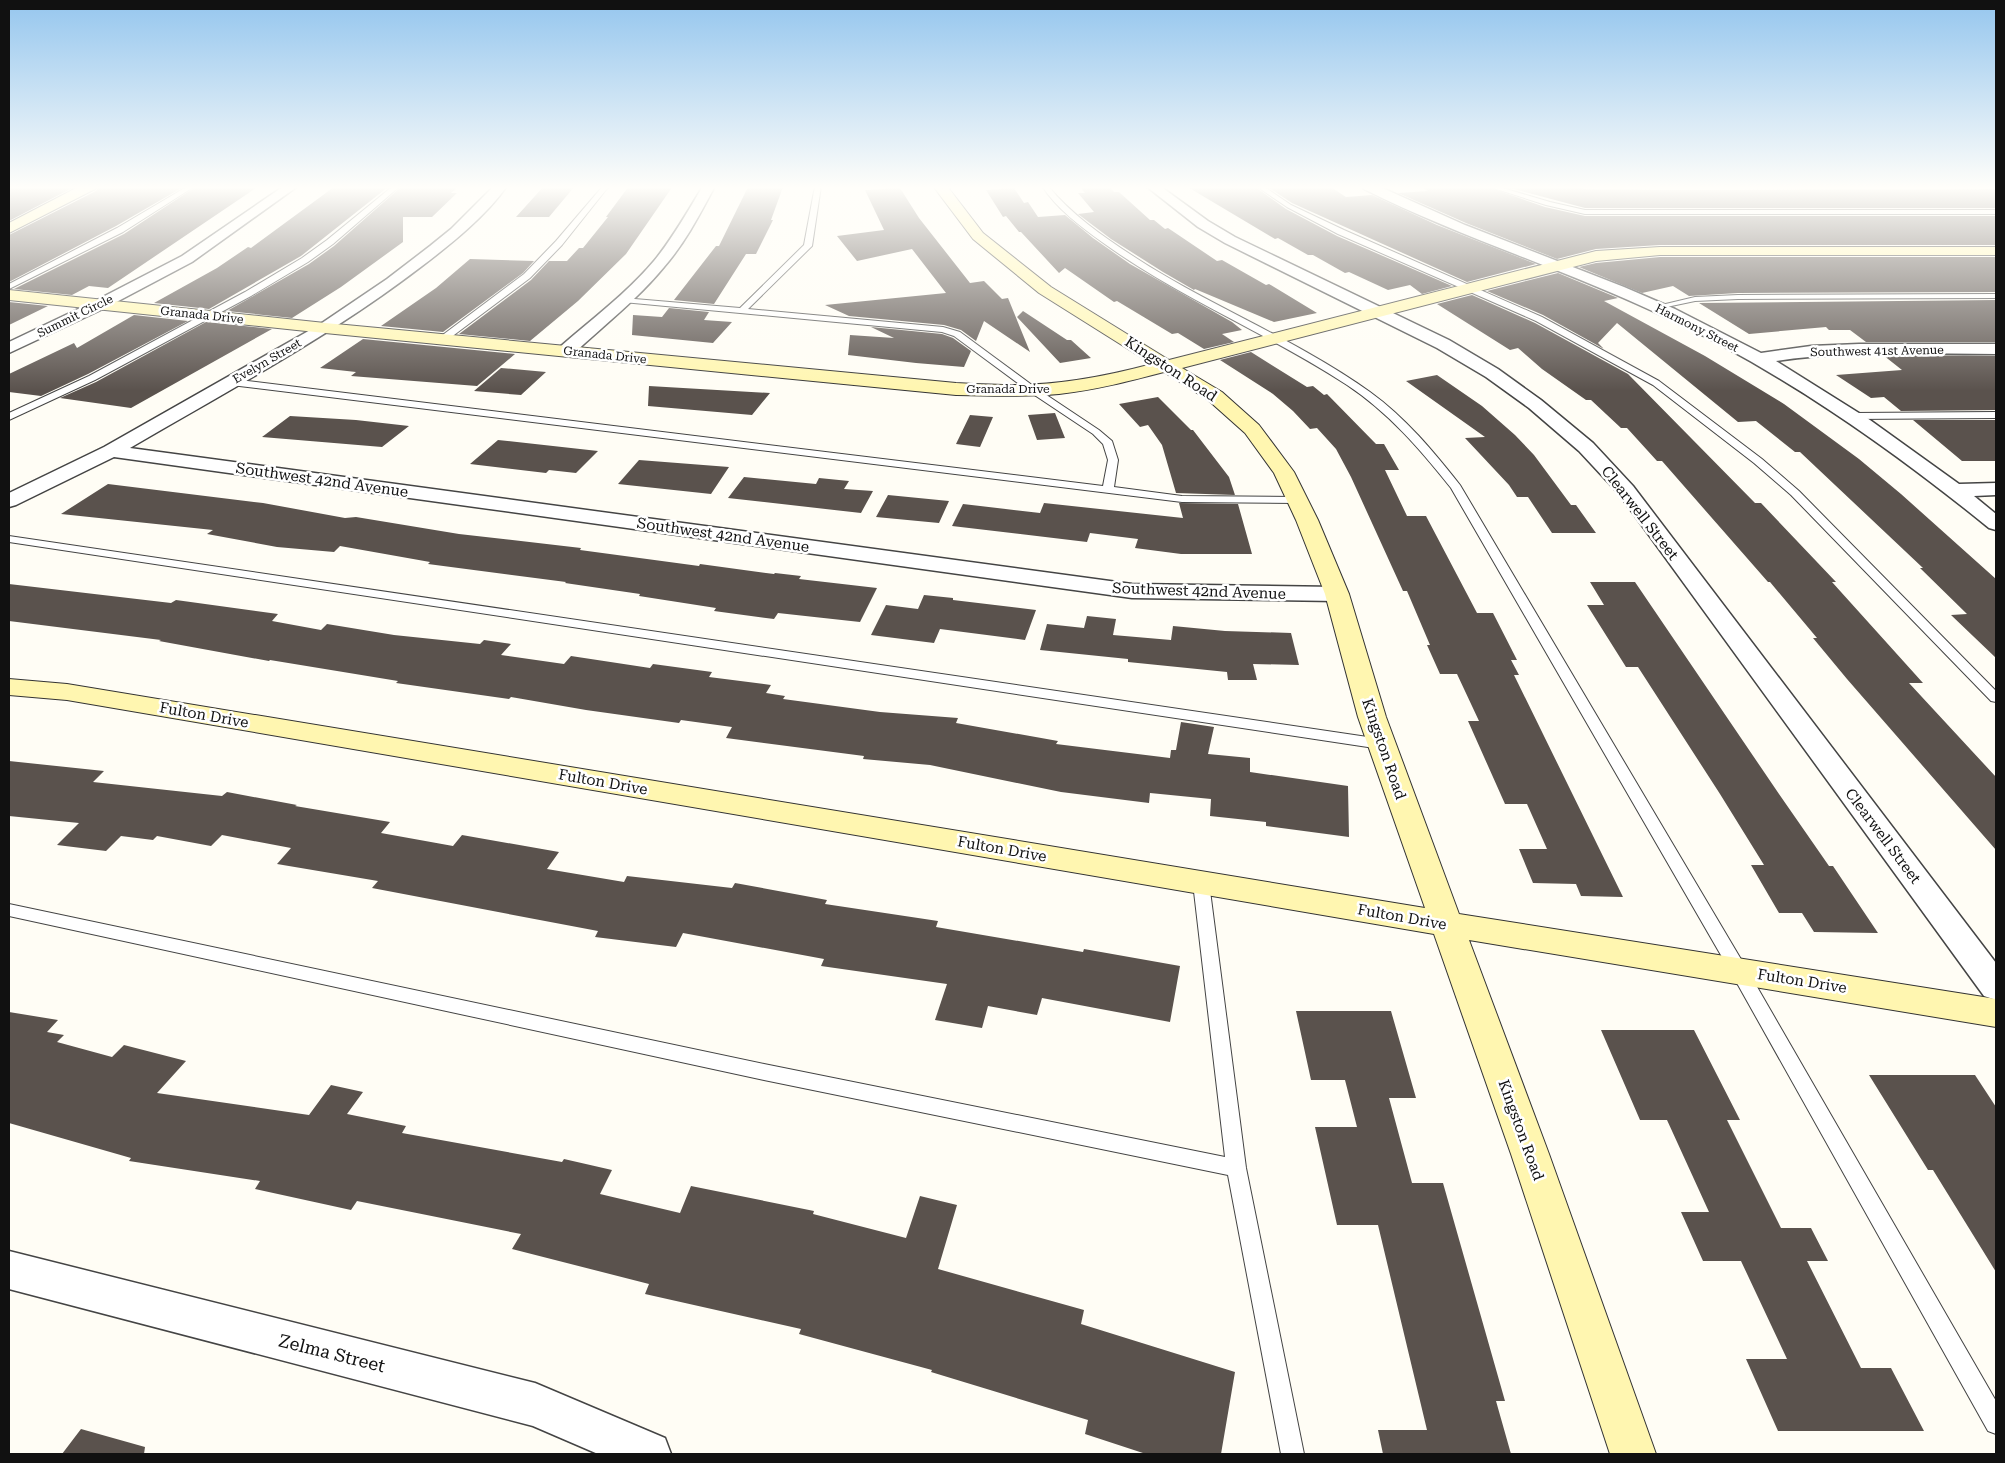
<svg xmlns="http://www.w3.org/2000/svg" width="2005" height="1463" font-family="'Roboto Serif',serif">
	<style>
		.building { fill: #5a524d }
		.lines { fill: none; stroke-linecap: round; stroke-linejoin: round }
		.lane-casing { stroke: #444; stroke-width: 2 }
		.street-casing { stroke: #444; stroke-width: 3 }
		.secondary-casing { stroke: #333; stroke-width: 2 }
		.lane { fill: #fff; fill-rule: evenodd }
		.street { fill: #fff; fill-rule: evenodd }
		.secondary { fill: #fff6b0; fill-rule: evenodd }
		.labels { text-anchor: middle; dominant-baseline: central; stroke-width: 5; stroke-linejoin: round; paint-order: stroke }
		.far-street-label { font-size: 12px; fill: #111; stroke: #fff }
		.street-label { font-size: 15px; fill: #111; stroke: #fff }
		.near-street-label { font-size: 18px; fill: #111; stroke: #fff }
	</style>
	<rect width="100%" height="100%" fill="#fffdf5"/>
	<path class="building" d="M 9,186 L 76,186 L 9,221 Z
		M 99,186 L 185,186 L 116,226 L 9,282 L 9,235 L 96,191 Z
		M 197,186 L 259,186 L 108,288 L 89,286 L 72,295 L 14,289 L 124,234 Z
		M 544,186 L 575,186 L 549,217 L 516,217 Z
		M 629,186 L 673,186 L 626,254 L 578,301 L 530,341 L 459,334 L 531,280 L 549,261 L 567,261 L 579,248 L 583,248 L 608,217 L 606,217 Z
		M 1109,186 L 1114,192 L 1119,192 L 1150,220 L 1154,220 L 1165,229 L 1168,228 L 1217,261 L 1222,260 L 1266,285 L 1269,284 L 1317,313 L 1274,322 L 1195,289 L 1194,290 L 1163,272 L 1111,239 L 1078,214 L 1094,212 L 1078,193 L 1085,193 L 1081,188 Z
		M 1186,186 L 1254,186 L 1286,209 L 1337,236 L 1452,286 L 1422,294 L 1410,285 L 1388,290 L 1349,272 L 1345,273 L 1313,255 L 1308,255 L 1278,238 L 1275,239 Z
		M 1266,186 L 1329,186 L 1346,197 L 1372,195 L 1437,225 L 1536,264 L 1467,282 L 1292,203 Z
		M 1420,186 L 1485,186 L 1545,207 L 1585,216 L 1996,216 L 1996,245 L 1660,245 L 1596,249 L 1557,259 L 1466,223 L 1398,193 L 1428,191 Z
		M 1502,186 L 1586,186 L 1583,189 L 1667,190 L 1996,189 L 1996,208 L 1585,208 Z
		M 334,187 L 388,187 L 301,256 L 209,309 L 154,303 L 217,268 L 248,247 L 251,248 Z
		M 401,187 L 458,187 L 451,193 L 457,193 L 432,217 L 403,217 L 403,242 L 341,287 L 292,318 L 227,311 L 309,264 L 334,246 Z
		M 748,187 L 783,187 L 771,220 L 773,220 L 756,254 L 746,254 L 714,304 L 674,300 L 716,246 L 719,246 Z
		M 900,188 L 919,218 L 970,283 L 984,281 L 1002,299 L 1008,298 L 1030,352 L 984,321 L 976,341 L 961,330 L 944,325 L 849,316 L 825,305 L 946,293 L 912,249 L 857,261 L 837,236 L 884,230 L 865,190 Z
		M 1014,188 L 1024,203 L 1028,202 L 1038,217 L 1065,215 L 1093,238 L 1130,264 L 1232,322 L 1242,330 L 1222,334 L 1234,342 L 1204,349 L 1178,333 L 1172,334 L 1117,301 L 1114,302 L 1065,268 L 1059,273 L 1021,232 L 1019,232 L 1006,216 L 1003,217 L 986,190 Z
		M 1660,257 L 1996,257 L 1996,292 L 1738,293 L 1689,296 L 1673,286 L 1642,293 L 1579,267 L 1596,263 Z
		M 470,259 L 534,261 L 523,273 L 443,332 L 381,326 L 436,288 Z
		M 1558,273 L 1618,298 L 1604,301 L 1705,356 L 1784,404 L 1859,459 L 1901,494 L 1996,579 L 1996,658 L 1951,615 L 1967,614 L 1920,568 L 1923,568 L 1800,452 L 1795,452 L 1756,421 L 1738,422 L 1617,323 L 1598,343 L 1604,349 L 1543,315 L 1487,291 Z
		M 1472,295 L 1535,323 L 1628,374 L 1755,503 L 1761,503 L 1836,582 L 1832,582 L 1923,683 L 1909,683 L 1996,777 L 1996,850 L 1847,679 L 1813,638 L 1817,638 L 1770,582 L 1768,582 L 1662,461 L 1657,461 L 1627,428 L 1621,428 L 1591,400 L 1586,400 L 1542,369 L 1518,348 L 1510,350 L 1437,304 Z
		M 1996,300 L 1996,342 L 1866,342 L 1850,330 L 1829,330 L 1826,327 L 1749,334 L 1699,303 Z
		M 9,302 L 48,306 L 9,325 Z
		M 669,308 L 709,312 L 704,320 L 732,322 L 713,343 L 632,335 L 633,315 L 662,317 Z
		M 1023,311 L 1067,340 L 1071,340 L 1091,358 L 1060,363 L 1017,317 Z
		M 134,315 L 188,321 L 88,374 L 41,396 L 9,392 L 9,374 L 74,343 L 77,348 Z
		M 206,322 L 272,329 L 131,408 L 60,398 L 96,382 Z
		M 871,327 L 942,334 L 953,338 L 971,351 L 964,367 L 916,363 L 848,355 L 850,335 L 894,338 Z
		M 363,339 L 515,354 L 477,386 L 351,376 L 356,372 L 320,368 Z
		M 1251,352 L 1307,387 L 1313,386 L 1324,395 L 1327,394 L 1376,444 L 1384,444 L 1399,470 L 1385,470 L 1407,516 L 1426,516 L 1477,613 L 1493,613 L 1517,660 L 1511,660 L 1519,675 L 1514,675 L 1623,897 L 1581,896 L 1576,884 L 1533,883 L 1519,849 L 1547,849 L 1527,804 L 1505,804 L 1468,721 L 1479,721 L 1457,674 L 1440,674 L 1427,645 L 1430,645 L 1407,591 L 1403,591 L 1351,477 L 1336,449 L 1317,428 L 1310,429 L 1293,411 L 1273,394 L 1220,360 Z
		M 1883,355 L 1996,356 L 1996,410 L 1901,411 L 1884,397 L 1871,398 L 1836,375 L 1902,370 Z
		M 501,368 L 546,372 L 521,395 L 474,391 Z
		M 1437,375 L 1482,406 L 1515,435 L 1534,455 L 1571,505 L 1576,505 L 1596,533 L 1552,533 L 1528,497 L 1517,497 L 1509,485 L 1465,438 L 1485,437 L 1406,381 Z
		M 649,386 L 770,393 L 752,415 L 648,406 Z
		M 1158,397 L 1191,430 L 1193,430 L 1229,477 L 1235,495 L 1176,493 L 1162,445 L 1148,425 L 1140,427 L 1119,404 Z
		M 1055,413 L 1065,438 L 1037,440 L 1028,415 Z
		M 970,415 L 993,417 L 980,447 L 956,444 Z
		M 290,416 L 356,420 L 409,426 L 382,447 L 262,437 Z
		M 1913,420 L 1996,420 L 1996,461 L 1962,461 Z
		M 498,440 L 598,451 L 576,473 L 549,470 L 546,473 L 470,464 Z
		M 639,460 L 729,467 L 711,494 L 618,484 Z
		M 744,477 L 816,484 L 819,478 L 849,481 L 844,489 L 873,491 L 861,513 L 728,498 Z
		M 108,484 L 263,503 L 345,518 L 356,517 L 459,534 L 581,548 L 580,550 L 699,566 L 700,564 L 774,574 L 775,573 L 801,576 L 799,579 L 877,588 L 860,622 L 778,613 L 774,619 L 714,611 L 716,608 L 639,596 L 640,594 L 565,583 L 566,582 L 428,564 L 430,562 L 340,546 L 334,552 L 277,547 L 207,534 L 213,530 L 61,514 Z
		M 888,495 L 949,501 L 939,523 L 876,517 Z
		M 1044,503 L 1183,518 L 1179,503 L 1238,504 L 1252,554 L 1181,554 L 1135,548 L 1138,539 L 1090,533 L 1087,542 L 952,526 L 963,504 L 1040,513 Z
		M 1590,582 L 1635,582 L 1779,794 L 1829,866 L 1833,866 L 1878,933 L 1814,932 L 1802,913 L 1779,913 L 1751,865 L 1764,865 L 1720,794 L 1638,667 L 1626,667 L 1587,605 L 1604,605 Z
		M 9,584 L 171,603 L 176,600 L 278,614 L 272,621 L 321,630 L 327,624 L 394,635 L 480,644 L 484,640 L 511,644 L 501,655 L 564,664 L 571,656 L 650,668 L 653,664 L 712,672 L 709,677 L 771,685 L 766,693 L 785,696 L 783,699 L 880,712 L 958,718 L 956,723 L 1058,741 L 1056,744 L 1170,758 L 1171,750 L 1176,750 L 1181,722 L 1214,727 L 1208,754 L 1250,758 L 1250,772 L 1348,786 L 1349,837 L 1266,826 L 1266,822 L 1210,816 L 1211,799 L 1150,793 L 1149,803 L 1061,792 L 930,765 L 863,759 L 864,756 L 726,738 L 732,727 L 681,720 L 679,723 L 586,710 L 511,697 L 509,699 L 396,683 L 398,681 L 270,660 L 269,661 L 159,641 L 161,640 L 9,621 Z
		M 924,595 L 953,598 L 953,600 L 1036,610 L 1025,640 L 940,629 L 934,643 L 871,635 L 886,605 L 918,609 Z
		M 1087,616 L 1116,619 L 1113,635 L 1171,640 L 1173,626 L 1225,631 L 1291,633 L 1299,665 L 1253,664 L 1257,680 L 1228,680 L 1227,672 L 1128,662 L 1128,659 L 1040,650 L 1047,624 L 1084,628 Z
		M 9,761 L 104,771 L 93,782 L 222,796 L 227,792 L 297,805 L 295,806 L 390,822 L 381,833 L 453,846 L 462,835 L 559,852 L 547,869 L 624,882 L 627,876 L 732,888 L 735,883 L 827,900 L 825,904 L 938,921 L 936,927 L 1083,952 L 1084,949 L 1180,966 L 1170,1022 L 1042,998 L 1037,1015 L 988,1006 L 982,1028 L 935,1020 L 947,984 L 821,966 L 824,959 L 683,933 L 676,947 L 595,937 L 598,931 L 372,888 L 378,881 L 277,864 L 291,848 L 222,835 L 211,846 L 157,836 L 153,840 L 121,836 L 106,851 L 57,845 L 79,823 L 9,816 Z
		M 1296,1011 L 1391,1011 L 1416,1098 L 1389,1098 L 1412,1183 L 1443,1183 L 1505,1401 L 1496,1401 L 1511,1454 L 1383,1454 L 1378,1430 L 1427,1430 L 1378,1225 L 1337,1225 L 1315,1127 L 1357,1127 L 1345,1080 L 1311,1080 Z
		M 9,1012 L 58,1020 L 47,1032 L 64,1035 L 57,1042 L 112,1057 L 124,1045 L 186,1061 L 157,1093 L 309,1115 L 331,1085 L 363,1092 L 347,1114 L 406,1126 L 402,1133 L 562,1162 L 564,1159 L 612,1170 L 600,1194 L 680,1213 L 691,1186 L 814,1211 L 813,1214 L 906,1238 L 920,1196 L 957,1205 L 938,1269 L 1084,1310 L 1081,1324 L 1235,1372 L 1221,1454 L 1146,1454 L 1085,1434 L 1088,1420 L 931,1372 L 932,1370 L 799,1334 L 801,1329 L 645,1294 L 649,1284 L 512,1249 L 521,1234 L 357,1201 L 351,1210 L 255,1189 L 260,1181 L 129,1161 L 131,1158 L 9,1123 Z
		M 1601,1030 L 1694,1030 L 1740,1120 L 1727,1120 L 1781,1228 L 1811,1228 L 1828,1261 L 1807,1261 L 1861,1368 L 1891,1368 L 1924,1431 L 1778,1431 L 1746,1359 L 1787,1359 L 1741,1261 L 1703,1261 L 1681,1212 L 1709,1212 L 1667,1120 L 1640,1120 Z
		M 1869,1075 L 1975,1075 L 1996,1107 L 1996,1272 L 1933,1170 L 1928,1170 Z
		M 81,1429 L 145,1447 L 144,1454 L 62,1454 Z"/>
	<g class="lines">
		<defs>
			<path id="lane" d="M 188,186 L 195,186 L 123,232 L 9,289 L 9,284 L 117,228 Z
				M 393,186 L 400,186 L 333,244 L 308,262 L 251,296 L 95,380 L 9,420 L 9,413 L 89,376 L 245,292 L 302,258 L 327,240 Z
				M 603,186 L 609,186 L 562,245 L 530,278 L 446,341 L 440,341 L 440,337 L 524,274 L 556,241 Z
				M 815,186 L 821,186 L 812,246 L 748,309 L 943,327 L 960,332 L 1036,388 L 1099,430 L 1112,441 L 1118,460 L 1114,487 L 1182,496 L 1297,497 L 1302,500 L 1297,503 L 1182,502 L 231,385 L 226,382 L 231,379 L 1103,486 L 1108,460 L 1103,444 L 1093,434 L 1030,392 L 954,336 L 942,332 L 623,302 L 619,300 L 623,298 L 740,308 L 804,245 Z
				M 1042,186 L 1048,186 C 1071,214 1102,236 1133,256 C 1209,306 1296,339 1370,392 C 1406,418 1433,451 1460,485 L 1745,966 L 1996,1401 L 1996,1434 L 1988,1431 L 1733,976 L 1451,488 C 1420,449 1389,413 1347,385 C 1268,333 1179,298 1102,242 C 1081,227 1056,208 1042,186 Z
				M 1256,186 L 1263,186 L 1291,205 L 1344,230 L 1542,317 L 1659,381 L 1762,459 L 1799,491 L 1996,691 L 1996,702 L 1991,701 L 1791,495 L 1754,463 L 1653,385 L 1536,321 L 1338,234 L 1287,207 Z
				M 1487,186 L 1496,186 L 1550,202 L 1585,210 L 1996,210 L 1996,214 L 1585,214 L 1546,205 Z
				M 1996,294 L 1996,298 L 1738,299 L 1695,301 L 1657,309 L 1653,307 L 1695,297 L 1738,295 Z
				M 1996,412 L 1996,418 L 1853,419 L 1848,416 L 1853,413 Z
				M 9,536 L 1381,739 L 1386,741 L 1388,744 L 1386,747 L 1381,749 L 9,542 Z
				M 1201,877 L 1207,879 L 1209,883 L 1246,1168 L 1304,1454 L 1281,1454 L 1228,1175 L 764,1080 L 9,916 L 9,904 L 764,1064 L 1225,1157 L 1193,883 L 1195,879 Z"/>
			<path id="street" d="M 284,186 L 298,186 L 192,262 L 107,307 L 9,353 L 9,342 L 95,301 L 182,256 Z
				M 494,186 L 507,186 C 486,216 451,244 422,266 C 331,336 229,390 130,448 L 1132,584 L 1337,587 L 1345,589 L 1348,594 L 1345,599 L 1337,601 L 1132,598 L 114,457 L 16,505 L 9,507 L 9,493 L 104,447 L 319,325 L 387,279 L 430,246 L 451,229 Z
				M 703,186 L 715,186 C 700,214 685,243 664,267 C 637,300 603,326 572,355 L 560,355 L 558,351 L 560,347 C 592,319 627,293 654,261 C 673,238 688,211 703,186 Z
				M 1146,186 L 1160,186 L 1208,221 L 1235,237 L 1449,340 L 1498,369 L 1541,400 L 1593,443 L 1633,486 L 1996,963 L 1996,1000 L 1984,996 L 1619,494 L 1579,451 L 1529,408 L 1486,377 L 1437,348 L 1225,243 L 1198,227 Z
				M 1362,186 L 1378,186 L 1465,225 L 1624,287 L 1675,309 L 1761,353 L 1811,346 L 1859,344 L 1996,344 L 1996,354 C 1923,354 1848,350 1776,361 L 1870,420 L 1959,484 L 1996,483 L 1996,495 L 1974,496 L 1996,514 L 1996,530 L 1989,528 C 1888,446 1781,371 1663,316 C 1565,269 1461,238 1364,189 Z
				M 9,1251 L 535,1383 L 665,1438 L 671,1454 L 598,1454 L 533,1426 L 9,1289 Z"/>
			<path id="secondary" d="M 80,186 L 97,186 L 95,189 L 9,233 L 9,223 Z
				M 933,186 L 947,186 L 983,233 L 1051,287 L 1169,360 L 1596,251 L 1660,247 L 1996,247 L 1996,255 L 1660,255 L 1596,261 L 1182,368 L 1222,392 L 1259,425 L 1294,472 L 1318,520 L 1349,594 L 1386,717 L 1459,914 L 1996,999 L 1996,1027 L 1469,940 L 1549,1154 L 1656,1454 L 1610,1454 L 1511,1154 L 1434,934 L 67,700 L 9,695 L 9,679 L 67,684 L 1425,908 L 1358,717 L 1325,594 L 1296,520 L 1274,473 L 1245,433 L 1208,400 L 1164,372 C 1130,381 1095,390 1059,394 C 1025,397 991,396 956,395 L 325,333 L 9,300 L 9,290 L 325,323 L 956,383 C 975,384 995,385 1014,385 C 1061,385 1107,376 1152,364 L 1039,293 L 973,239 Z"/>
		</defs>
		<use href="#lane" class="lane-casing"/>
		<use href="#street" class="street-casing"/>
		<use href="#secondary" class="secondary-casing"/>
		<use href="#lane" class="lane"/>
		<use href="#street" class="street"/>
		<use href="#secondary" class="secondary"/>
	</g>
	<linearGradient id="sky" x2="0" y2="1"><stop stop-color="#95c6ee"/><stop offset="0.48" stop-color="#fffefa"/><stop offset="1" stop-color="#fffefa" stop-opacity="0"/></linearGradient>
	<rect width="2005" height="391" fill="url(#sky)"/>
	<g class="labels">
		<g class="far-street-label">
			<text transform="translate(202 315) rotate(6)">Granada Drive</text>
			<text transform="translate(75 316) rotate(-26)">Summit Circle</text>
			<text transform="translate(1697 328) rotate(27)">Harmony Street</text>
			<text transform="translate(1877 351) rotate(-1)">Southwest 41st Avenue</text>
			<text transform="translate(605 355) rotate(6)">Granada Drive</text>
			<text transform="translate(267 361) rotate(-30)">Evelyn Street</text>
			<text x="1008" y="389">Granada Drive</text>
		</g>
		<g class="street-label">
			<text transform="translate(1171 369) rotate(33)">Kingston Road</text>
			<text transform="translate(322 480) rotate(8)">Southwest 42nd Avenue</text>
			<text transform="translate(1640 513) rotate(52)">Clearwell Street</text>
			<text transform="translate(723 535) rotate(8)">Southwest 42nd Avenue</text>
			<text transform="translate(1199 591) rotate(2)">Southwest 42nd Avenue</text>
			<text transform="translate(204 715) rotate(10)">Fulton Drive</text>
			<text transform="translate(1384 749) rotate(71)">Kingston Road</text>
			<text transform="translate(603 782) rotate(10)">Fulton Drive</text>
			<text transform="translate(1883 836) rotate(53)">Clearwell Street</text>
			<text transform="translate(1002 849) rotate(10)">Fulton Drive</text>
			<text transform="translate(1402 917) rotate(10)">Fulton Drive</text>
			<text transform="translate(1802 981) rotate(9)">Fulton Drive</text>
			<text transform="translate(1521 1130) rotate(70)">Kingston Road</text>
		</g>
		<g class="near-street-label">
			<text transform="translate(332 1353) rotate(14)">Zelma Street</text>
		</g>
	</g>
	<rect width="2005" height="1463" fill="none" stroke="#111111" stroke-width="20"/>
</svg>
